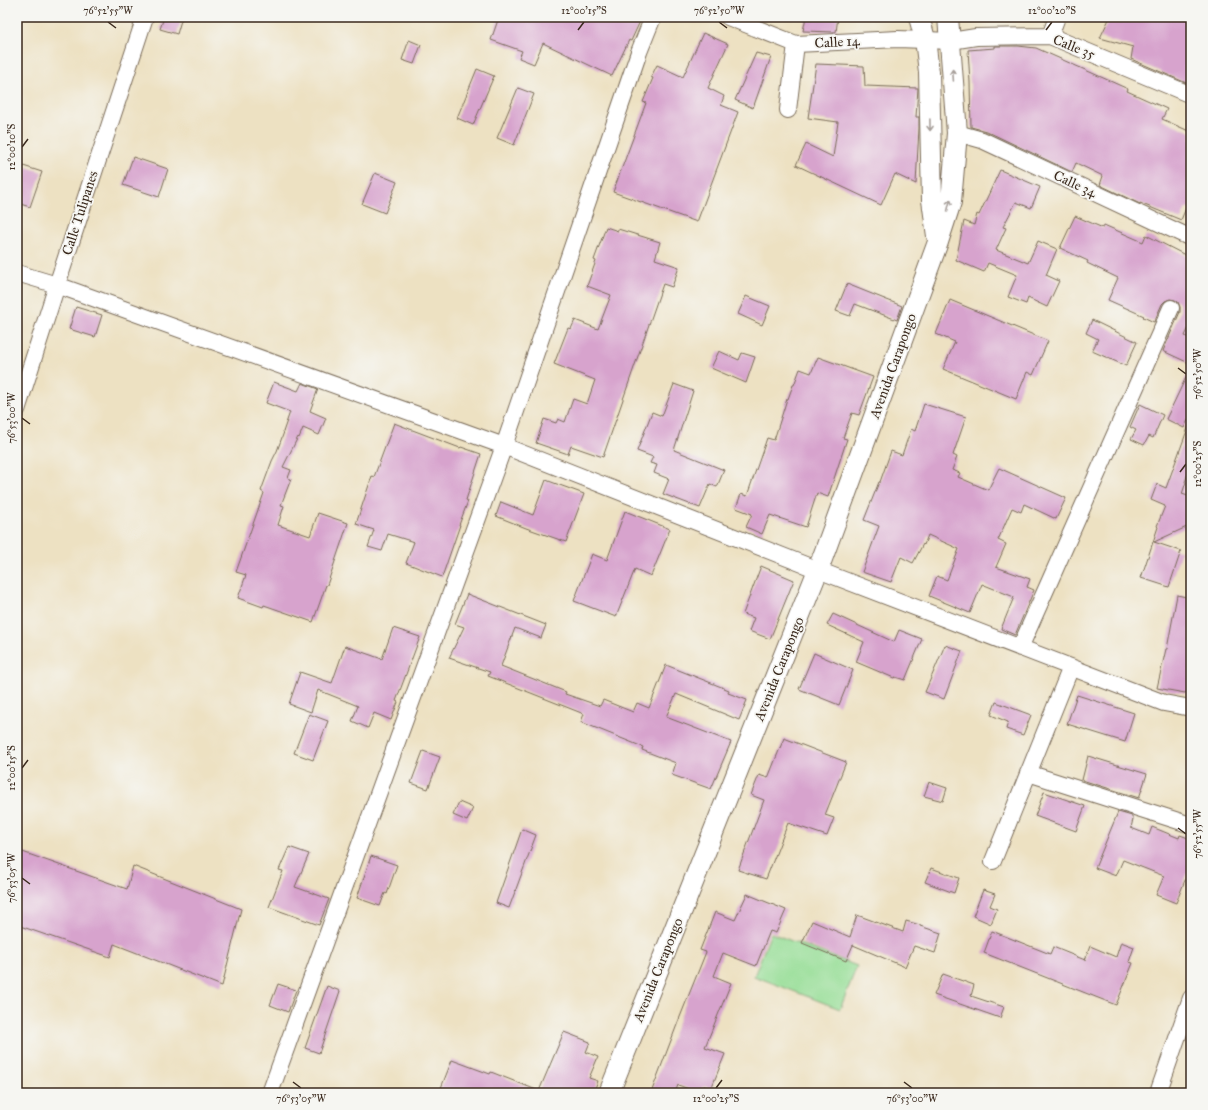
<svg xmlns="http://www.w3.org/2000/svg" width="1208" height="1110" font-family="'IM FELL Great Primer',serif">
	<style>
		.green { fill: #97de97; stroke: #69845a }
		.building { fill: #d7a3cd }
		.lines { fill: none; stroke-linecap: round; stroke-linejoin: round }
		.minor-casing { stroke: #796a57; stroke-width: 18 }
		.tertiary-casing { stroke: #796a57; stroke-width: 22 }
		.minor { stroke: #fff; stroke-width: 16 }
		.tertiary { stroke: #fff; stroke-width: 20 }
		.oneway { stroke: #a79f9a }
		.ticks { fill: none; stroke: #3b2a1e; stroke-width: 1.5 }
		.labels { text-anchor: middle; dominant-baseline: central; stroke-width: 3.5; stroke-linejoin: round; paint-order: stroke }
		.street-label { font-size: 14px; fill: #3b2a1e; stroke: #f6f6f2 }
		.neatline { fill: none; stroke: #3b2a1e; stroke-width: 1.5 }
		.ticks-label { font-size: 10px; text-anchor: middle; fill: #3b2a1e }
	</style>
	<rect width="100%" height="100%" fill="#f6f6f2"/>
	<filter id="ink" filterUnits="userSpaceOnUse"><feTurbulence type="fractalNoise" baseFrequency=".025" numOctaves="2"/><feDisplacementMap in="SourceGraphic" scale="8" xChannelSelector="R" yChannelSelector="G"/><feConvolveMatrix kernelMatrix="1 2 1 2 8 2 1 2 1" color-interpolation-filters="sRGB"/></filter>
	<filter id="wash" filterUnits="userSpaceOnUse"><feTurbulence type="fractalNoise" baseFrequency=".012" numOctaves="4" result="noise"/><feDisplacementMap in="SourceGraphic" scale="16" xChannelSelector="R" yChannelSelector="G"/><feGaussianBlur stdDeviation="0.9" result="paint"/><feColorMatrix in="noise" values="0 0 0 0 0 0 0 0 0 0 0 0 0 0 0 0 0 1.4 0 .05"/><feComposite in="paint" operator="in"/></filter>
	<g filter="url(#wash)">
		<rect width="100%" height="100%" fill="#ede1c2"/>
		<path class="green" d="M 771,933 L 857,966 L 840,1009 L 754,976 Z"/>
		<g id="blocks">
			<path class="building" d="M 164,17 L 182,17 L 177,34 L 160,29 Z
				M 499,17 L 642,17 L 631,41 L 629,40 L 612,76 L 543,43 L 534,64 L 519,58 L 522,51 L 491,40 Z
				M 806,17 L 838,17 L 836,32 L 803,31 Z
				M 1110,17 L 1191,17 L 1191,85 L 1131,59 L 1133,47 L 1100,38 Z
				M 703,33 L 728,44 L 708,88 L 724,96 L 721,105 L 738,112 L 697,222 L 613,192 L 646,103 L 643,102 L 653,78 L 651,77 L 657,65 L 683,77 Z
				M 409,40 L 421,45 L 414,64 L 402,60 Z
				M 995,46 L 1018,46 L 1036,48 L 1128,89 L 1127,91 L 1167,109 L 1162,119 L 1191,132 L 1191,210 L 1186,208 L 1181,220 L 1140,203 L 1140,204 L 1100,185 L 1103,176 L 1076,163 L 1072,172 L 986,131 L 971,127 L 970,82 L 968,50 L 995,48 Z
				M 756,53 L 771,57 L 753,108 L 735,100 Z
				M 816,64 L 864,66 L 865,86 L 918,88 L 916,117 L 919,117 L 919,128 L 916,184 L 895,174 L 881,205 L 796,165 L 806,144 L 833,157 L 838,122 L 808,118 Z
				M 477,69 L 494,76 L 473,125 L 457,118 Z
				M 518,88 L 534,94 L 514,145 L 497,138 Z
				M 133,157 L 168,169 L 159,197 L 123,185 Z
				M 17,164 L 42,172 L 30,207 L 17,203 Z
				M 1000,170 L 1040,187 L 1031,208 L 1016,202 L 1003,227 L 1006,228 L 996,250 L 1028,263 L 1038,241 L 1057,249 L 1046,275 L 1059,281 L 1047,307 L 1028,298 L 1026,304 L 1008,297 L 1017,275 L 988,263 L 984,272 L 956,260 L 964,221 L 974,225 L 977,214 L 979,215 Z
				M 375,173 L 397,182 L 385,213 L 362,204 Z
				M 1075,216 L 1103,228 L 1104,225 L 1143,242 L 1146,235 L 1191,258 L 1191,323 L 1185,336 L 1191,339 L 1191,364 L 1163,351 L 1180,312 L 1180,307 L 1178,302 L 1175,300 L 1170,299 L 1165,301 L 1162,304 L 1154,322 L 1143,317 L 1144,316 L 1108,300 L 1118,278 L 1087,263 L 1088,261 L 1060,248 Z
				M 606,227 L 618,231 L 618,229 L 660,242 L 655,259 L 679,267 L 672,287 L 663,284 L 603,457 L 571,446 L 568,454 L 536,443 L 544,419 L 556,423 L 558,419 L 565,422 L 573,399 L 587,404 L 595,380 L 554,364 L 568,328 L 571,329 L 575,320 L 598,329 L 611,295 L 587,286 L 596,261 L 594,260 Z
				M 847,284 L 902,306 L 897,320 L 855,304 L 850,316 L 836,311 Z
				M 746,296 L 770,306 L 762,325 L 738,314 Z
				M 950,300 L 1048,341 L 1033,375 L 1027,372 L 1016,399 L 943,369 L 955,342 L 936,334 Z
				M 76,307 L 102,315 L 95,337 L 69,329 Z
				M 1092,320 L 1137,342 L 1126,366 L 1092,351 L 1098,339 L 1086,333 Z
				M 719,351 L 739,360 L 742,353 L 755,357 L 746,383 L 711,368 Z
				M 818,357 L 873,377 L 859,415 L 852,413 L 843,438 L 847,439 L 828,497 L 817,493 L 806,527 L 770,515 L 762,534 L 746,527 L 752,514 L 736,508 L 741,494 L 747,496 L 767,438 L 774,440 L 787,399 L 788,399 L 793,385 L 794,385 L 800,369 L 811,373 Z
				M 1191,367 L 1191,414 L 1184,428 L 1166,419 Z
				M 274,382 L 298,391 L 302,383 L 318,389 L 310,411 L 326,418 L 319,435 L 303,428 L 299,438 L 298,437 L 283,467 L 291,470 L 288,478 L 291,479 L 281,505 L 284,506 L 278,525 L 310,536 L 318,513 L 348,523 L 327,585 L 326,585 L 313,622 L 264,605 L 263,607 L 238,598 L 246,575 L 236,572 L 264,493 L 261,491 L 272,461 L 277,451 L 284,432 L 283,432 L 290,412 L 266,403 Z
				M 674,384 L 693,391 L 674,450 L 724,470 L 717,487 L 710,484 L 700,508 L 663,494 L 669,479 L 654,473 L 657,465 L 650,463 L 653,457 L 637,451 L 652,412 L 662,416 Z
				M 924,404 L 966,417 L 953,455 L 957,457 L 952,470 L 960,473 L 958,477 L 988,490 L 999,468 L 1066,498 L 1056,519 L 1024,504 L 1021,512 L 1012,508 L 998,540 L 1006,544 L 996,567 L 1030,579 L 1027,587 L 1034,590 L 1015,635 L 1001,629 L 1014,597 L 982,584 L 970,613 L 929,596 L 937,576 L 947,580 L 959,549 L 928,535 L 924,545 L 923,544 L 913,563 L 901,557 L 891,582 L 862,572 L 879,526 L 864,520 L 879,482 L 880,482 L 891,451 L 902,455 L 911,429 L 915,431 Z
				M 1140,404 L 1163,415 L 1153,438 L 1149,436 L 1144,445 L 1131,439 L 1136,430 L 1130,427 Z
				M 394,423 L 460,448 L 461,447 L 481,454 L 466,500 L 468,501 L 459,525 L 460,525 L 442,577 L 406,563 L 414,542 L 388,534 L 382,551 L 368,547 L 374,530 L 356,524 L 372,476 L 374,477 Z
				M 1189,425 L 1191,425 L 1191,464 L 1185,482 L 1186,482 L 1182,494 L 1191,497 L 1191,525 L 1154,542 L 1181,551 L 1169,587 L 1141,578 L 1158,527 L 1157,526 L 1165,506 L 1151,500 L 1157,484 L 1166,488 Z
				M 546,480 L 584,494 L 566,542 L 526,528 L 496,516 L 501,502 L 533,515 Z
				M 625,511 L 670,529 L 651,576 L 635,569 L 616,617 L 574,601 L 592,554 L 607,560 Z
				M 761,566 L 794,580 L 770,639 L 749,631 L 754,618 L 743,614 Z
				M 467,594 L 546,625 L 541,638 L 515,628 L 501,666 L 566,692 L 565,694 L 600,706 L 603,700 L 633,712 L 637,703 L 649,708 L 666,665 L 729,690 L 728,693 L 747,700 L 739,720 L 676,694 L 666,717 L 731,742 L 711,789 L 672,775 L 676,763 L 642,750 L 643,747 L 581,722 L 584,714 L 488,676 L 490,672 L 449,658 L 464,627 L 455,624 Z
				M 1177,595 L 1191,598 L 1191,693 L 1186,692 L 1185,693 L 1157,688 L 1166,649 L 1167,649 Z
				M 833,614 L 894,642 L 899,630 L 922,639 L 905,680 L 895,677 L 894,678 L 856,662 L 864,642 L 827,625 Z
				M 393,628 L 420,637 L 396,701 L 398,702 L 391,720 L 374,713 L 368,728 L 352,721 L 358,706 L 318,690 L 311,712 L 289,704 L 300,672 L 332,683 L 345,646 L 382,659 Z
				M 945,645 L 962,651 L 944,699 L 925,692 Z
				M 814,653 L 853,670 L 839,705 L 799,689 Z
				M 1077,695 L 1134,713 L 1125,742 L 1067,724 Z
				M 996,702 L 1031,715 L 1023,735 L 1006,729 L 1008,722 L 991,715 Z
				M 309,714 L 328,721 L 313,760 L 294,753 Z
				M 784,738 L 846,762 L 825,815 L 834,818 L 827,836 L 788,823 L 766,879 L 738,870 L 764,800 L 751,795 L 759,775 L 768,778 Z
				M 423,751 L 440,757 L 428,789 L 411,783 Z
				M 1088,756 L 1147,774 L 1139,798 L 1082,780 Z
				M 929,782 L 947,788 L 943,801 L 924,796 Z
				M 1044,792 L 1085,806 L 1076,831 L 1035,816 Z
				M 459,802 L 473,808 L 467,821 L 453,815 Z
				M 1118,812 L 1132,816 L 1132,818 L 1133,819 L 1131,828 L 1149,835 L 1152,827 L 1179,838 L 1180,835 L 1191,839 L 1191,865 L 1176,903 L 1156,895 L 1164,876 L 1123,860 L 1116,876 L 1095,868 Z
				M 522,829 L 536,835 L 509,908 L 496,903 Z
				M 289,847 L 309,854 L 295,887 L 329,899 L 319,925 L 269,907 L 283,871 L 279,870 Z
				M 17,850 L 127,889 L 133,866 L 241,909 L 222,986 L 114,944 L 110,957 L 17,925 Z
				M 371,856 L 397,865 L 387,894 L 385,893 L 380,906 L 357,898 Z
				M 931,868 L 959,878 L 954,893 L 925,882 Z
				M 983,890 L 995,894 L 990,906 L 997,909 L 991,924 L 973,916 Z
				M 747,894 L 786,910 L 776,933 L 770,931 L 756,966 L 723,953 L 714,976 L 731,983 L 705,1047 L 725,1054 L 711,1089 L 704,1086 L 700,1093 L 678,1085 L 675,1093 L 651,1093 L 678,1022 L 706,952 L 700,950 L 715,912 L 735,920 Z
				M 857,915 L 903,932 L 906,921 L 920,925 L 920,926 L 941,933 L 935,953 L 914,946 L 905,967 L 853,945 L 846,961 L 802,943 L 812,921 L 850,937 Z
				M 992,931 L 1050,954 L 1053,947 L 1085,960 L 1090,946 L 1116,957 L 1121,942 L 1134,947 L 1129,962 L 1133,963 L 1116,1005 L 984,953 Z
				M 943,974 L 974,985 L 971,996 L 1004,1007 L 1000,1018 L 934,995 Z
				M 278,984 L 296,990 L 288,1012 L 270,1005 Z
				M 327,986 L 340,991 L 319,1053 L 305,1048 Z
				M 564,1032 L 590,1042 L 586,1052 L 598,1057 L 589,1078 L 598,1081 L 593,1093 L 439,1093 L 452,1060 L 490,1074 L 491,1072 L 539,1091 Z"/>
		</g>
	</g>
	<g filter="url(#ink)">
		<use href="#blocks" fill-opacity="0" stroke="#796a57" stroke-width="1"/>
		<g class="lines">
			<defs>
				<path id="minor" d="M 728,17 L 796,44 L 898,39 L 951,41 L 976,37 L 1050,36 L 1191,95
					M 1050,36 L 1057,17
					M 788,110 L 796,44
					M 957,133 L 982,140 L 1191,238
					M 17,273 L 57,285 L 504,446 L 818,570 L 1164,703 L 1191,708
					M 17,410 L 57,285 L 145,17
					M 1020,648 L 1171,308
					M 1028,773 L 1191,825
					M 993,861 L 1071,667
					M 270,1093 L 504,446 L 639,52 L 653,17
					M 1158,1093 L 1191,998"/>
				<path id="tertiary" d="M 919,17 L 925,39 L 929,72 L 932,200 L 937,236
					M 609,1093 L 818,570 L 938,242 L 951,202 L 957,133 L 948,17"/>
			</defs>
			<use href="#minor" class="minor-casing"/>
			<use href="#tertiary" class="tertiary-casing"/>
			<use href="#minor" class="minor"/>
			<use href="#tertiary" class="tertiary"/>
		</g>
		<defs><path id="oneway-shaft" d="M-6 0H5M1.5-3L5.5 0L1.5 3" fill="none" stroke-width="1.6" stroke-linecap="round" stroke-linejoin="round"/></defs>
		<g class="oneway">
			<use href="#oneway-shaft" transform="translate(953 75) rotate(-94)"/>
			<use href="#oneway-shaft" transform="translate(930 125) rotate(89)"/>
			<use href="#oneway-shaft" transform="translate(949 205) rotate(-76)"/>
		</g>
	</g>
	<path class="ticks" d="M 108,22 L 116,28M 719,22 L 727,28M 578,30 L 584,22M 1046,30 L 1052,22M 22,147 L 28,139M 1178,368 L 1186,374M 22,418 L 30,424M 1180,472 L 1186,464M 22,768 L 28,760M 1178,828 L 1186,834M 22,878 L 30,884M 293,1082 L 301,1088M 904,1082 L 912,1088M 716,1088 L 722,1080"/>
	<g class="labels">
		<g class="street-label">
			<text transform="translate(837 42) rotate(-3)">Calle 14</text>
			<text transform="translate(1074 47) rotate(22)">Calle 35</text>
			<text transform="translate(1075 184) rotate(25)">Calle 34</text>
			<text transform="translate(80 213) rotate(-72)">Calle Tulipanes</text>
			<text transform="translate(893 366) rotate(-70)">Avenida Carapongo</text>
			<text transform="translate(779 669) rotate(-68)">Avenida Carapongo</text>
			<text transform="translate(658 970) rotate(-68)">Avenida Carapongo</text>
		</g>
	</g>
	<rect width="1208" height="1110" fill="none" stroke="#f6f6f2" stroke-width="44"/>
	<rect x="22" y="22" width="1164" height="1066" class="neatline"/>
	<g class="ticks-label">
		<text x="108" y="14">76°52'55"W</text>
		<text x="584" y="14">12°00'15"S</text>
		<text x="719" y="14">76°52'50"W</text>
		<text x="1052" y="14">12°00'20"S</text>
		<text transform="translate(11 147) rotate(-90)" y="4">12°00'10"S</text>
		<text transform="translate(1197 374) rotate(-90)" y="4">76°52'50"W</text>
		<text transform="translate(11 418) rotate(-90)" y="4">76°53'00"W</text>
		<text transform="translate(1197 464) rotate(-90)" y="4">12°00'25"S</text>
		<text transform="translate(11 768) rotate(-90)" y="4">12°00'15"S</text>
		<text transform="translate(1197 834) rotate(-90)" y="4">76°52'55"W</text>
		<text transform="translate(11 878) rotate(-90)" y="4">76°53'05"W</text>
		<text x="301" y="1102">76°53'05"W</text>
		<text x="716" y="1102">12°00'25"S</text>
		<text x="912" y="1102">76°53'00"W</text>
	</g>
</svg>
